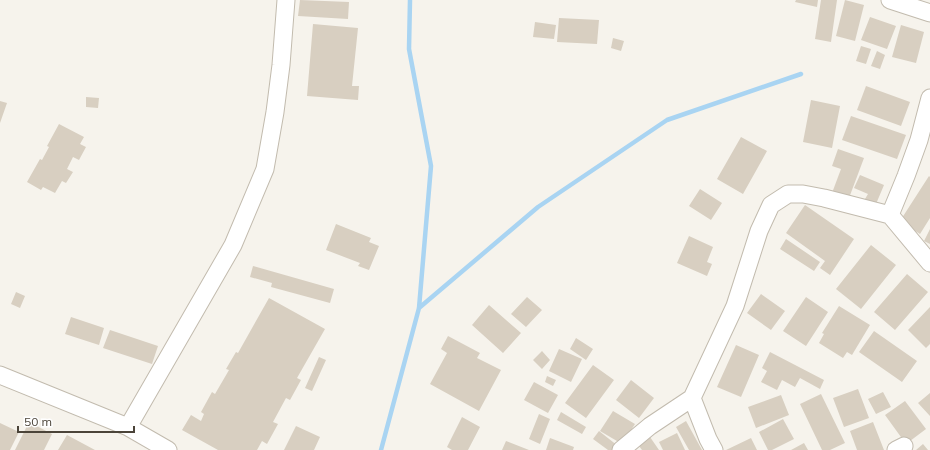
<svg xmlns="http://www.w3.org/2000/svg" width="930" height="450" font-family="Mulish,sans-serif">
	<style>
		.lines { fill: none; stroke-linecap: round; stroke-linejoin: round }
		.stream { stroke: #a9d4f2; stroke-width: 4.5 }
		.building { fill: #d8cfc1 }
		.minor-casing { stroke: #c2bbae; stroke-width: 19 }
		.minor { stroke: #fff; stroke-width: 17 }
	</style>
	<rect width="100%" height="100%" fill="#f6f3ec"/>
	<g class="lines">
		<path class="stream" d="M 419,308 L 538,207 L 667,120 L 801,74
			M 381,450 L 419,308 L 431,166 L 409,49 L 410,0"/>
	</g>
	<path class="building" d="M 300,0 L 349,2 L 348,19 L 298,16 Z
		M 796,0 L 818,0 L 817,7 L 795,2 Z
		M 821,0 L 837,0 L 831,42 L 815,39 Z
		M 845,0 L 864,5 L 855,41 L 836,36 Z
		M 870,17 L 896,26 L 887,49 L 861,40 Z
		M 559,18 L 599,20 L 597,44 L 557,42 Z
		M 535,22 L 556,25 L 554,39 L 533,37 Z
		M 313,24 L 358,28 L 352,86 L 359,86 L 358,100 L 307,96 Z
		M 901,25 L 924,32 L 916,63 L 892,57 Z
		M 613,38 L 624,41 L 621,51 L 611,48 Z
		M 861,46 L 871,49 L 866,64 L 856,61 Z
		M 877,51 L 885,55 L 880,69 L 871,66 Z
		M 866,86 L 910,102 L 901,126 L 857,110 Z
		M 86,97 L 99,98 L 98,108 L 86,107 Z
		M 811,100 L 840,106 L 832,148 L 803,142 Z
		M 0,101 L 7,103 L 0,123 Z
		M 851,116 L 906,135 L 897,159 L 842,140 Z
		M 59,124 L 84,137 L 80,144 L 86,147 L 79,160 L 73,157 L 67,169 L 73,172 L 66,183 L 62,181 L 55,193 L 43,187 L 41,190 L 27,182 L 40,159 L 42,160 L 49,147 L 47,146 Z
		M 741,137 L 767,151 L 743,194 L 717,179 Z
		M 838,149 L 864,158 L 849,198 L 832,193 L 841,169 L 832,166 Z
		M 860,175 L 884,185 L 876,204 L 865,199 L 868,194 L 854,188 Z
		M 929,176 L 930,177 L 930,218 L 920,234 L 900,221 Z
		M 700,189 L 722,203 L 711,220 L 689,206 Z
		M 805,205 L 854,239 L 830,275 L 820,268 L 825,261 L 786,233 Z
		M 336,224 L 371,238 L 369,242 L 379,246 L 369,270 L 358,266 L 360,263 L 326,250 Z
		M 930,229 L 930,244 L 924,241 Z
		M 689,236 L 713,247 L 707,262 L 712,264 L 707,276 L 677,263 Z
		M 786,239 L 820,262 L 814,271 L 780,249 Z
		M 871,245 L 896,265 L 861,309 L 836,289 Z
		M 253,266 L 334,289 L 330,303 L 271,287 L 272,283 L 250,277 Z
		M 907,274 L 928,292 L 895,330 L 874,312 Z
		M 16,292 L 25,296 L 20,308 L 11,304 Z
		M 761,294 L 785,311 L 771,330 L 747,313 Z
		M 527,297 L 542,310 L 526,327 L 511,314 Z
		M 806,297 L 828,312 L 806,346 L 783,331 Z
		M 269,298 L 325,329 L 297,378 L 301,380 L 290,400 L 286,398 L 273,422 L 278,424 L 267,444 L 262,441 L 257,450 L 218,450 L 182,430 L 191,415 L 201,421 L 204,414 L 201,412 L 212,392 L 215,394 L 229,370 L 226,369 L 236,352 L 238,353 Z
		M 489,305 L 521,333 L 503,353 L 472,325 Z
		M 839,306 L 870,325 L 852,355 L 847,352 L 843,358 L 819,343 L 824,334 L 822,333 Z
		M 930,307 L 930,344 L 926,348 L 908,330 Z
		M 71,317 L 104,328 L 99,345 L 65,334 Z
		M 110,330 L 158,346 L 152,364 L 103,348 Z
		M 874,331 L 917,361 L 902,382 L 859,352 Z
		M 448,336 L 480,353 L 477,358 L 501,370 L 479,411 L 430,384 L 447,353 L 441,349 Z
		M 576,338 L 593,349 L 586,360 L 570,349 Z
		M 736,345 L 759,355 L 741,397 L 717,387 Z
		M 559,349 L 582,359 L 571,382 L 549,371 Z
		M 542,351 L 550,360 L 542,369 L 533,360 Z
		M 770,352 L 824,380 L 820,389 L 800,378 L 795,387 L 782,380 L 777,390 L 761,382 L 767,371 L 762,368 Z
		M 319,357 L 326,360 L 312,391 L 305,388 Z
		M 593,365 L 614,380 L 586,418 L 565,403 Z
		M 547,376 L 556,380 L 553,386 L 545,382 Z
		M 631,380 L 654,398 L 639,418 L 616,400 Z
		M 534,382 L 558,395 L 548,413 L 524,400 Z
		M 858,389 L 869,418 L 844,427 L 833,398 Z
		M 883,392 L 891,407 L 876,414 L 868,399 Z
		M 930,393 L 930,416 L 918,403 Z
		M 821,394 L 845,443 L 830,450 L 822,450 L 800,404 Z
		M 781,395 L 789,415 L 756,428 L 748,407 Z
		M 905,401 L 926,429 L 906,444 L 885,415 Z
		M 613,411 L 635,424 L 622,444 L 600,431 Z
		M 561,412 L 586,427 L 582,434 L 557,420 Z
		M 539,414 L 550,419 L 540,444 L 529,439 Z
		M 462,417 L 480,427 L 468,450 L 452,450 L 447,447 Z
		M 783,419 L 794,439 L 772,450 L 768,450 L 759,432 Z
		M 686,421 L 702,450 L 689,450 L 676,427 Z
		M 29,422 L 52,434 L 44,450 L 15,450 Z
		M 873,422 L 884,450 L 857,450 L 850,431 Z
		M 0,423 L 19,432 L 10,450 L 0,450 Z
		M 296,426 L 320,437 L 314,450 L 284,450 Z
		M 599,431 L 618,446 L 615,450 L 608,450 L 593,439 Z
		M 677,433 L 685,450 L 663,450 L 659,442 Z
		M 67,435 L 95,450 L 58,450 Z
		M 650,437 L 659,450 L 642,450 L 639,446 Z
		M 550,438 L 574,447 L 573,450 L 546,450 Z
		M 751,438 L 757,450 L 726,450 Z
		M 506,441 L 529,450 L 502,450 Z
		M 804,443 L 808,450 L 791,450 Z
		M 923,444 L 928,450 L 916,450 Z"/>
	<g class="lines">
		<defs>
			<path id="minor" d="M 890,0 L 930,13
				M 890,215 L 930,263
				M 0,375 L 128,427 L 168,450
				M 692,398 L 708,439 L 714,450
				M 128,427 L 233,245 L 265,169 L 275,112 L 281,65 L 286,0
				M 621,450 L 650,426 L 692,398 L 735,306 L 759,231 L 771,205 L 788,194 L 803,194 L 824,198 L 890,215 L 906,176 L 919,140 L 930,98
				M 896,450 L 904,446"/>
		</defs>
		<use href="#minor" class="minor-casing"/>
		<use href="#minor" class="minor"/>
	</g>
	<path d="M18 426v6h116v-6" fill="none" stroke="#4b4439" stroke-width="2"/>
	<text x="24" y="426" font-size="12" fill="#4b4439" stroke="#ffffff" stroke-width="3" paint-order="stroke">50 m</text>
</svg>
